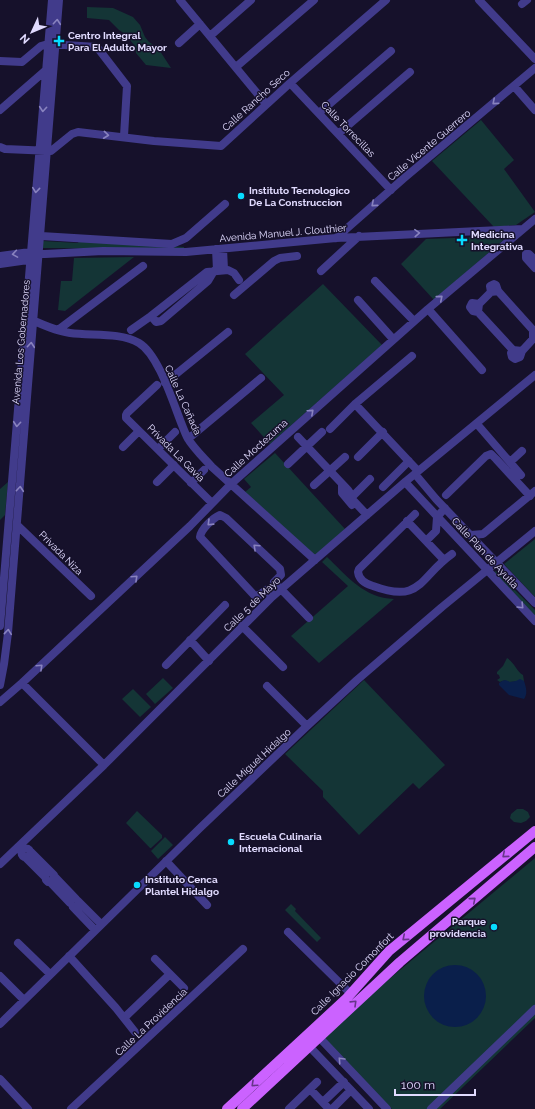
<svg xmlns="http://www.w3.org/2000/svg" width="535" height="1109" font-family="Raleway,sans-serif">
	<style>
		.green { fill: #143536 }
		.water { fill: #0a1f4b }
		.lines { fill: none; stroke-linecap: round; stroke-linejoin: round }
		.minor { stroke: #413b8b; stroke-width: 8 }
		.major { stroke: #cb62ff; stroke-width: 10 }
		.oneway { stroke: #8983bf }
		.oneway2 { stroke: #67358a }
		.poi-dot { fill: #07dcff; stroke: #16112b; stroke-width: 1.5 }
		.labels { text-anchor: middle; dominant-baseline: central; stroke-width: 3; stroke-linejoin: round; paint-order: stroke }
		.poi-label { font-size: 10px; font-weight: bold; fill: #e1dbff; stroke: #16112b; text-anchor: start }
		.street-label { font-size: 10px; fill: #e1dbff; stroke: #16112b }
	</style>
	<rect width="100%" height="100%" fill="#16112b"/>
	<path class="green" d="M 87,7 L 113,8 L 133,17 L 140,25 L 145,37 L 149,42 L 158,48 L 171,68 L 146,65 L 136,53 L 135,46 L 125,34 L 119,30 L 109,20 L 87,18 Z
		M 481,120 L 514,160 L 504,169 L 535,212 L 516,225 L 494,227 L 432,161 Z
		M 508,236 L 434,300 L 401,264 L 426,239 Z
		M 79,240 L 184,247 L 184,249 L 43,248 L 43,241 L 78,243 Z
		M 134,257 L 65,311 L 58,310 L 61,281 L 72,281 L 74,258 Z
		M 323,284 L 382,345 L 270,444 L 251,423 L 284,395 L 245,354 Z
		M 275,453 L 345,529 L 315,556 L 245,492 L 251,487 L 244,479 Z
		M 8,482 L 5,515 L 0,520 L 0,489 Z
		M 535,539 L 535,597 L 504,564 Z
		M 327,557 C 347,576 364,598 394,599 L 319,663 L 291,636 L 348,586 L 322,562 Z
		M 496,571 L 535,610 L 535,616 L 494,572 Z
		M 507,658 C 515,663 516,671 523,675 L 524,681 L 509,682 C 506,680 503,680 500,682 L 497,680 L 500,678 L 499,675 L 497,674 L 497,672 L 503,666 Z
		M 163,678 L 173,688 L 155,704 L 146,694 Z
		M 364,680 L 445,765 L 419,789 L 413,783 L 359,835 L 323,797 L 323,791 L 285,754 Z
		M 133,689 L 151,707 L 140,717 L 122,699 Z
		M 517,809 L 523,809 L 528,812 L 530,817 L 526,821 L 521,823 L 514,822 L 510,818 L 511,814 Z
		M 137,811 L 162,835 L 162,838 L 151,848 L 150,848 L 126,823 Z
		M 165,837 L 173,845 L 158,859 L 151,851 Z
		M 535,858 L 535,1018 L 440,1109 L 392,1109 L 323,1039 L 371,994 Z
		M 291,904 L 296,909 L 295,911 L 321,938 L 317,942 L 285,910 Z"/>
	<path class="water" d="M 520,679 L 524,681 C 526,687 528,693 524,699 L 509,695 L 499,685 L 499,683 C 503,680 505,679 510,682 L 516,681 Z
		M424 996a31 31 0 1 1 62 0a31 31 0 1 1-62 0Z"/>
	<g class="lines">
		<path class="minor" d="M 180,0 L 266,104
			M 479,0 L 535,59
			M 522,4 L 527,0
			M 210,36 L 251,0
			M 179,43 L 200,24
			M 0,61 L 22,62 L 41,46 L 48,44 L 97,47 L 127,86 L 124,136
			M 236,67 L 314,0
			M 290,83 L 391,190
			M 514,86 L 535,110
			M 0,110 L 46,70
			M 319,113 L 391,51
			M 338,134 L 410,72
			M 0,147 L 5,149 L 51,151 L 72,134 L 78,132 L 154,141 L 221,146 L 290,83 L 386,0
			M 41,236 L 172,244 L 186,238 L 225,204
			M 336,238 L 403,179 L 535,68
			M 216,249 L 217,270
			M 223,249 L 224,269
			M 0,256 L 30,252 L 45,254 L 103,251 L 186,252 L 336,238 L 522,229
			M 535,260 L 529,254 L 526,254 L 526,258 L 535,268
			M 0,264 L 35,259
			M 321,271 L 359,236
			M 375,281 L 414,321
			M 498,291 L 533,330 L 533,339 L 522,351 L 513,350 L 478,312 L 479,304 L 491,292 Z
			M 491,292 L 490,286 L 494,284 L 496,285 L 498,291
			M 234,295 L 274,261 L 280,258 L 297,256
			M 358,300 L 393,339
			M 428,309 L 482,370
			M 478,312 L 473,311 L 470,307 L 472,303 L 479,304
			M 151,316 L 207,272 L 228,270 L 234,273 L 239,280
			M 30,319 C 43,325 56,331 70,333 C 92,336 120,332 139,343 C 161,356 176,414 187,437 C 193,448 204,458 212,467 L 315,560
			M 58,330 L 143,266
			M 131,330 L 151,316 L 156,322 L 161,321 L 208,281 L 214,271
			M 513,350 L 511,353 L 512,357 L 515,359 L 520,357 L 522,351
			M 165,383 L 228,332
			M 157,385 L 127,413 L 126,415 L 126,418 L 212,503
			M 355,404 L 418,471
			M 477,424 L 521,475
			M 330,429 L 355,404 L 412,356
			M 298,437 L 348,490 L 350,493 L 351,498 L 367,515
			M 188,439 L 261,378
			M 123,447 L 139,431
			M 158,449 L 175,432
			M 358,457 L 383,432
			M 510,462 L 522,451
			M 288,464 L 322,432
			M 415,474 L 436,499 L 535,603
			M 157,482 L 174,465
			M 405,482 L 535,621
			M 191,483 L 204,470
			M 342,484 L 342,493 L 352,505
			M 314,485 L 345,457
			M 383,487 L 409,461
			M 446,495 L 486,456 L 491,454 L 496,459 L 530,496
			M 351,498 L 370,479
			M 415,514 L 359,569 L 358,572 C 359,580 366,584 373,586 C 422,604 419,577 452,554
			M 407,521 L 444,560
			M 17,525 L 91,596
			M 471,535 L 483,534 L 535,491
			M 426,541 L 436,531 L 437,517 L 445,508
			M 272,597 L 266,590 L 258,596 L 254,595 L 201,538 L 200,537 C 201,529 213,518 220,515 L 226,518 L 280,569 L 281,575 L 274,582 L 309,618
			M 0,626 L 52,0
			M 242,626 L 283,667
			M 190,640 L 209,661
			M 166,665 L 225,605
			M 22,683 L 104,765
			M 0,685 L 4,664 L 8,633 L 59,0
			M 267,686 L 307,726
			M 0,702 L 22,683 L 190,526 L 231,484 L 428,309 L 535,219
			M21.5 853a4.5 4.5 0 1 1 9 0a4.5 4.5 0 1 1-9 0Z
			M 31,852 L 54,875 L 54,880 L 48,882 L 46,880 L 45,875 L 47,873 L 50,872
			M 25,857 L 45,877
			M 166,861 L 207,905
			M 0,864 L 104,765 L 272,597 L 405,482 L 535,375
			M 55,877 L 76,899
			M 50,882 L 70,903
			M 78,901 L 101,924
			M 73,907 L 95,930
			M 288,932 L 351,994
			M 18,943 L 50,974
			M 69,956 L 116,1008 L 135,1032
			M 155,959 L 184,988
			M 0,976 L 24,1000
			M 124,1018 L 170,974
			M 0,1024 L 200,828 L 307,726 L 357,680 L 442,607 L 535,531
			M 316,1034 L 387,1109
			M 306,1043 L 369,1109
			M 0,1079 L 28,1109
			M 310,1089 L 329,1109
			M 323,1102 L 344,1082
			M 71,1109 L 243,949
			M 289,1109 L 317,1082
			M 332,1109 L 351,1090
			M 431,1109 L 535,1009"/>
		<path class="major" d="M 227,1109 L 346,999 L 389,951 L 535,831
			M 242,1109 L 400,962 L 535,847"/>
	</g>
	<defs><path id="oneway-chevron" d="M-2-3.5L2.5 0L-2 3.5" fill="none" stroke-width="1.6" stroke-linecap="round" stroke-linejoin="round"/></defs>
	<g class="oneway">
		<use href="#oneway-chevron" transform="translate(57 22) rotate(-85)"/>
		<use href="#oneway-chevron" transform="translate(495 102) rotate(139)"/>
		<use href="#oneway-chevron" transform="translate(43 109) rotate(95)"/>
		<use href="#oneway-chevron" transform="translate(106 135) rotate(6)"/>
		<use href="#oneway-chevron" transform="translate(36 190) rotate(96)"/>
		<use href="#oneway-chevron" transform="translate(374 204) rotate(139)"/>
		<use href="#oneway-chevron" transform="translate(417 233) rotate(-3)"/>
		<use href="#oneway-chevron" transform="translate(15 254) rotate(171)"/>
		<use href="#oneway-chevron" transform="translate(440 298) rotate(-40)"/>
		<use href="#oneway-chevron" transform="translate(31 345) rotate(-85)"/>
		<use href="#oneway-chevron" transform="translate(311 412) rotate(-42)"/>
		<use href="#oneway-chevron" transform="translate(17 424) rotate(95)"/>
		<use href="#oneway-chevron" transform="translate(20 489) rotate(-85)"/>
		<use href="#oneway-chevron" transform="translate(210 523) rotate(136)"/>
		<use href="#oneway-chevron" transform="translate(256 547) rotate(-137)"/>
		<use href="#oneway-chevron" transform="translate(135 578) rotate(-43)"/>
		<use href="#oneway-chevron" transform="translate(521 606) rotate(46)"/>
		<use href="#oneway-chevron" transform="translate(8 632) rotate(-84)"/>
		<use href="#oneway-chevron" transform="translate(40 667) rotate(-43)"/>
		<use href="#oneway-chevron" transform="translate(341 1060) rotate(-133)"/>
	</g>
	<g class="oneway2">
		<use href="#oneway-chevron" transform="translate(505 855) rotate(140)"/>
		<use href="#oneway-chevron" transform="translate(473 900) rotate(-40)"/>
		<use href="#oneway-chevron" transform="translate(405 938) rotate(140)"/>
		<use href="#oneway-chevron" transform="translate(354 1003) rotate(-44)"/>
		<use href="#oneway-chevron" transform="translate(254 1084) rotate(137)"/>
	</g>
	<g class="poi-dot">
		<path d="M57 35h4v4h4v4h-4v4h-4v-4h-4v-4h4z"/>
		<circle cx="241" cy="196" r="4"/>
		<path d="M460 234h4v4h4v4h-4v4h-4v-4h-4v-4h4z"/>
		<circle cx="231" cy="842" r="4"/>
		<circle cx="137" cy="885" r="4"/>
		<circle cx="494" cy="927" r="4"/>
	</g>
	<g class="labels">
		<g class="poi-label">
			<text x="68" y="35">Centro Integral<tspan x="68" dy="12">Para El Adulto Mayor</tspan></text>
			<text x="249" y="190">Instituto Tecnologico<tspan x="249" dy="12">De La Construccion</tspan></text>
			<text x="471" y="234">Medicina<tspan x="471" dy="12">Integrativa</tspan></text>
			<text x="239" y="836">Escuela Culinaria<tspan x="239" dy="12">Internacional</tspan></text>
			<text x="145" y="879">Instituto Cenca<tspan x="145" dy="12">Plantel Hidalgo</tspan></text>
			<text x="486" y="921" text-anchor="end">Parque<tspan x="486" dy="12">providencia</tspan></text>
		</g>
		<g class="street-label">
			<text transform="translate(256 100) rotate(-42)">Calle Rancho Seco</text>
			<text transform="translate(348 129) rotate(46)">Calle Torrecillas</text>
			<text transform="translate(429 145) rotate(-40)">Calle Vicente Guerrero</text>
			<text transform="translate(283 233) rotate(-5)">Avenida Manuel J. Clouthier</text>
			<text transform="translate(21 342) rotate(-85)">Avenida Los Gobernadores</text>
			<text transform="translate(183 400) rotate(66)">Calle La Cañada</text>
			<text transform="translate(256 448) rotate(-42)">Calle Moctezuma</text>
			<text transform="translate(176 453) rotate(45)">Privada La Gavia</text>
			<text transform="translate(61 553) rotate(45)">Privada Niza</text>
			<text transform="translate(485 553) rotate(47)">Calle Plan de Ayutla</text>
			<text transform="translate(252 604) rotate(-44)">Calle 5 de Mayo</text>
			<text transform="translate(254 763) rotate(-43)">Calle Miguel Hidalgo</text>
			<text transform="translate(352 974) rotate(-45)">Calle Ignacio Comonfort</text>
			<text transform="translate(151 1022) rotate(-43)">Calle La Providencia</text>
		</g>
	</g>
	<g transform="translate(32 32) rotate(226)" stroke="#16112b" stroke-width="3" paint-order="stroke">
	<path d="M0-3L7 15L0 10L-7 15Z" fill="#e1dbff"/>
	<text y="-6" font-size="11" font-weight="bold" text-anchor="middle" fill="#e1dbff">N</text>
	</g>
	<path d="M395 1089v6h80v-6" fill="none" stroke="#e1dbff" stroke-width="2"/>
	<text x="401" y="1089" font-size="12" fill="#e1dbff" stroke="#16112b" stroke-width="3" paint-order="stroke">100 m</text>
</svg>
